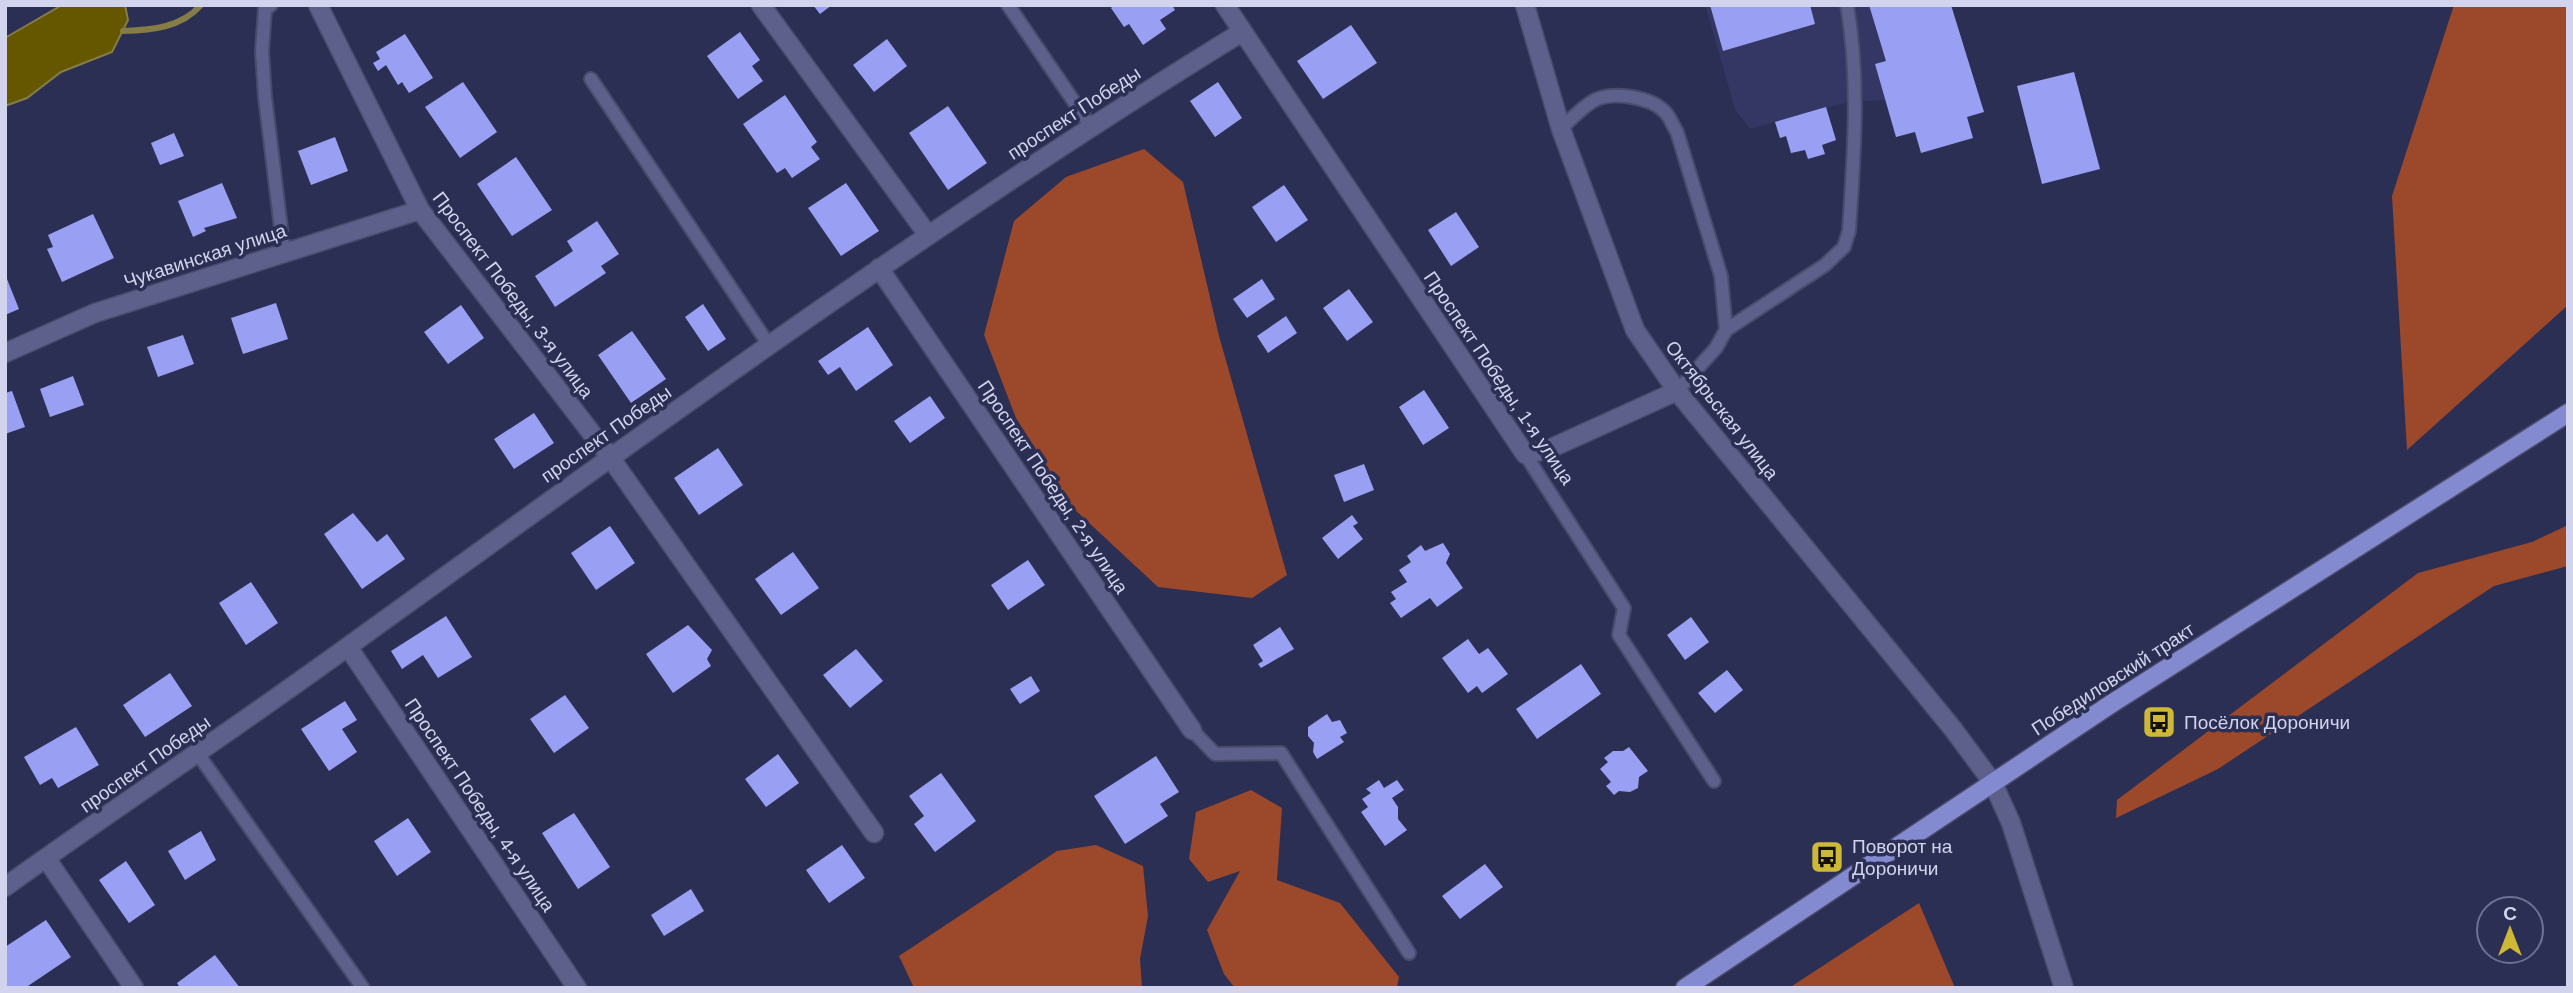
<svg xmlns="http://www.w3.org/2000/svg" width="2573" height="993" font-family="Arial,sans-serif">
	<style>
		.built { fill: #343663 }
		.forest { fill: #9c482b }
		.water { fill: #645700; stroke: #857c47; stroke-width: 2 }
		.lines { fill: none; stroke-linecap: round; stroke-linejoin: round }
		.stream { stroke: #857c47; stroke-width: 6 }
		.building { fill: #99a0f3 }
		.lane-casing { stroke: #4a4b6b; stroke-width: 16 }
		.street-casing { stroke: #4a4b6b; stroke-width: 21 }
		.secondary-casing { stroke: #4a4b6b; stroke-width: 21 }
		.primary-casing { stroke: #4a4b6b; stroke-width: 21 }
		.lane { stroke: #5c608a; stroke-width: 12 }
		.street { stroke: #5c608a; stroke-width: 18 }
		.secondary { stroke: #5c608a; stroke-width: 18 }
		.primary { stroke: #848ad0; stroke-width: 18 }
		.labels { text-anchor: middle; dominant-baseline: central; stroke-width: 7; stroke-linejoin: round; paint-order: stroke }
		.street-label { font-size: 19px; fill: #d1d4ec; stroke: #2c2f54 }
		.poi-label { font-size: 19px; fill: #d1d4ec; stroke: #2c2f54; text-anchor: start }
	</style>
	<rect width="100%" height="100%" fill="#2c2f54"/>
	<path class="built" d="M 1705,5 L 1951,5 L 1984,112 L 1896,137 L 1885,100 L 1849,102 L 1826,108 L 1836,140 L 1822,145 L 1825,154 L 1808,159 L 1805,150 L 1791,153 L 1786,137 L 1780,138 L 1775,122 L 1750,129 L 1735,109 Z"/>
	<path class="forest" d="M 2454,5 L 2568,5 L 2568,305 L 2407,450 L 2392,196 Z
		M 1144,149 L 1183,182 L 1219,336 L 1287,575 L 1252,598 L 1158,587 L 1073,508 L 1016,418 L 984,335 L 1014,221 L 1066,177 Z
		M 2568,525 L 2568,566 L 2494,586 L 2218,769 L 2116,818 L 2117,800 L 2418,573 L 2532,542 Z
		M 1251,790 L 1282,808 L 1277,880 L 1340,903 L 1399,977 L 1397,988 L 1235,988 L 1224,974 L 1207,930 L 1240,871 L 1208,882 L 1189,859 L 1196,812 Z
		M 1096,845 L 1143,866 L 1148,916 L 1140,959 L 1142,988 L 914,988 L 899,956 L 1057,851 Z
		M 1919,903 L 1955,988 L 1789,988 Z"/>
	<path class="water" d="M 62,5 L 125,5 L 128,20 L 112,52 L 61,72 L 27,98 L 5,106 L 5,38 Z"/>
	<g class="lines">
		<path class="stream" d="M 123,31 C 151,30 181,28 201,5"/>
	</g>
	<path class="building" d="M 813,5 L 832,5 L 820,14 Z
		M 1114,5 L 1172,5 L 1175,10 L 1160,20 L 1166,29 L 1143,45 L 1129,24 L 1124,27 L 1111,8 Z
		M 1710,5 L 1810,5 L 1815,24 L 1723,51 Z
		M 1869,5 L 1951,5 L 1984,112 L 1967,117 L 1973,138 L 1921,153 L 1915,132 L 1896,137 L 1875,64 L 1886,61 Z
		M 1351,25 L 1377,63 L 1323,99 L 1297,61 Z
		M 740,32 L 760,60 L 752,66 L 763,81 L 738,99 L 707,56 Z
		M 405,34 L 433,78 L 409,93 L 402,82 L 398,85 L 386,65 L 378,71 L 373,63 L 380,59 L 376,52 Z
		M 887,39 L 907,66 L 874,92 L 853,65 Z
		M 2074,72 L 2100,169 L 2042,184 L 2017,86 Z
		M 463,82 L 497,132 L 460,158 L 425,107 Z
		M 1218,82 L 1242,118 L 1215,137 L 1190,101 Z
		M 785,95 L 817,142 L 811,147 L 820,159 L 792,178 L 785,168 L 777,173 L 743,124 Z
		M 948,106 L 987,163 L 948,190 L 909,133 Z
		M 1826,107 L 1836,140 L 1822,145 L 1825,154 L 1808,159 L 1805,150 L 1791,153 L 1786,136 L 1780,138 L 1775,122 Z
		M 174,133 L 184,156 L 160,165 L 151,143 Z
		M 335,137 L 348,171 L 311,185 L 298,151 Z
		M 516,157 L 552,210 L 512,236 L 477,184 Z
		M 222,183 L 237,218 L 204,228 L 206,231 L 193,237 L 178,201 Z
		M 846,183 L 879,231 L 841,256 L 808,208 Z
		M 1284,185 L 1308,220 L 1276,242 L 1252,207 Z
		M 1456,212 L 1479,247 L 1451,266 L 1428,230 Z
		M 93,214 L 114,258 L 62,282 L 47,249 L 53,247 L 48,235 Z
		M 597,221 L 619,254 L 601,266 L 606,273 L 555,307 L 535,276 L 573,251 L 567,241 Z
		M 5,274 L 19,309 L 5,315 Z
		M 1262,279 L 1275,299 L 1247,318 L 1233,299 Z
		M 1349,289 L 1373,322 L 1347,341 L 1323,308 Z
		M 276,303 L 288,339 L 243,354 L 231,318 Z
		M 703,304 L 726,339 L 708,351 L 685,317 Z
		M 461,305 L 484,338 L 448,364 L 424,332 Z
		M 1286,316 L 1297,333 L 1268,353 L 1257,336 Z
		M 868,327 L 893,365 L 856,391 L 840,367 L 828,375 L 818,361 Z
		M 632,331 L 666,379 L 631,403 L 598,355 Z
		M 183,335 L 194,364 L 158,377 L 147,347 Z
		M 73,376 L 84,405 L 50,417 L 40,389 Z
		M 1424,390 L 1449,428 L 1423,445 L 1399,407 Z
		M 12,391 L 25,427 L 5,434 L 5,393 Z
		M 930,396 L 945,418 L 910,443 L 894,421 Z
		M 534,413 L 554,443 L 514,469 L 494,439 Z
		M 718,448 L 743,485 L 699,515 L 674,478 Z
		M 1364,464 L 1374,490 L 1344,502 L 1334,475 Z
		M 353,513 L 377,542 L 387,534 L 405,559 L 362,589 L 324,534 Z
		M 1352,515 L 1358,523 L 1353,526 L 1363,539 L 1338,559 L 1322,538 Z
		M 610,526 L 635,563 L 596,590 L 571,553 Z
		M 1443,543 L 1450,554 L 1446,563 L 1463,588 L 1437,607 L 1430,598 L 1401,618 L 1390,603 L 1396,599 L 1391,592 L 1407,582 L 1399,570 L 1411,562 L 1407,556 L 1421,545 L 1425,551 Z
		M 793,552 L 819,588 L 781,615 L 755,579 Z
		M 1028,560 L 1045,585 L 1008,610 L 991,585 Z
		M 251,582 L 278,623 L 246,645 L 219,603 Z
		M 446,616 L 472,657 L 438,678 L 423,655 L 402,669 L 391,651 Z
		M 1691,617 L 1709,642 L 1685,660 L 1667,635 Z
		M 688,625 L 712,650 L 707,659 L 711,666 L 673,693 L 646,654 Z
		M 1280,627 L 1294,649 L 1261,668 L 1258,664 L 1263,661 L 1253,645 Z
		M 1468,639 L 1479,654 L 1488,648 L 1508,674 L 1482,693 L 1477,686 L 1468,693 L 1442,658 Z
		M 856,649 L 883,681 L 850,708 L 823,675 Z
		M 1581,664 L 1601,694 L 1537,739 L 1516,709 Z
		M 1727,670 L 1743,690 L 1715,713 L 1698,693 Z
		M 170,673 L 192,706 L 145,737 L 123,705 Z
		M 1031,676 L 1040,691 L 1020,704 L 1010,689 Z
		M 565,695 L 589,728 L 554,753 L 530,719 Z
		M 345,701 L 357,720 L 342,729 L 357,752 L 329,771 L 301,729 Z
		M 1327,714 L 1332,722 L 1340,720 L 1347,733 L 1340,737 L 1344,742 L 1317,759 L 1313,752 L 1314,743 L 1308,736 L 1308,727 Z
		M 76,727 L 99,765 L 58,788 L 52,778 L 40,785 L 24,757 Z
		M 1629,747 L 1648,771 L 1639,777 L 1638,788 L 1630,792 L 1619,791 L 1614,795 L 1606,786 L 1611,782 L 1600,769 L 1608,762 L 1604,758 L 1613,751 L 1623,751 Z
		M 778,754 L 799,783 L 766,807 L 745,779 Z
		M 1156,756 L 1179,792 L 1160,804 L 1168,816 L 1125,844 L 1094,796 Z
		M 941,773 L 976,821 L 935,852 L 914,824 L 924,816 L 909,796 Z
		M 1379,780 L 1384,788 L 1397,780 L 1404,790 L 1392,798 L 1398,807 L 1398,819 L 1407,830 L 1385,846 L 1361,812 L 1368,807 L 1362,799 L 1371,793 L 1366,789 Z
		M 574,813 L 610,867 L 578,889 L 542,833 Z
		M 408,818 L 431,852 L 397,876 L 374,841 Z
		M 201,831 L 216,860 L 185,880 L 168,851 Z
		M 842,845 L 865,878 L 829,903 L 806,870 Z
		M 126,861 L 155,905 L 129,923 L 99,880 Z
		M 1485,864 L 1503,887 L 1460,919 L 1442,896 Z
		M 691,889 L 704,911 L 664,936 L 651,915 Z
		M 46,920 L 71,957 L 25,988 L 5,988 L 5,947 Z
		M 215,955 L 240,988 L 180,988 L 177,983 Z"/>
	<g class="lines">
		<defs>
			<path id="lane" d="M 271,5 L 265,9 L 262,51 L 265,97 L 284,253
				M 1008,5 L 1090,125
				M 591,79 L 769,345
				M 1561,129 C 1571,119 1582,107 1595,100 C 1613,91 1651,97 1665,112 C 1670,117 1673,126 1677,132 L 1721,276 L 1726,330
				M 1677,391 L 1716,348 L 1726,330 L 1825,265 L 1844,247 L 1849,231 C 1854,155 1860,80 1847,5
				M 1525,454 L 1624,608 L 1619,635 L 1714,781
				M 1192,730 L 1215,754 L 1281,753 L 1409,953
				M 198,754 L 363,988"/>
			<path id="street" d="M 318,5 L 420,210 L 610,457 L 874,833
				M 761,5 L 928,235
				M 1225,5 L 1525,454 L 1547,450 L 1677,391
				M 879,268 L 1192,730
				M 5,353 L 95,313 L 420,210
				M 348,647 L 577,988
				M 1993,783 L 2011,823 L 2064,988
				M 46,858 L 134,988
				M 5,887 C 118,806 233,730 346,648 C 640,436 933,222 1242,32"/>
			<path id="secondary" d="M 1525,5 L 1561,129 L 1635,330 L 1677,391 L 1953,729 L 1993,783"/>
			<path id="primary" d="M 1685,988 L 2114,702 L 2568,413"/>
		</defs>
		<use href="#lane" class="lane-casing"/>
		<use href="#street" class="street-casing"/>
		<use href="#secondary" class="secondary-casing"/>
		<use href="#primary" class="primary-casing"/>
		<use href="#lane" class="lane"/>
		<use href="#street" class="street"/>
		<use href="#secondary" class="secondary"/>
		<use href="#primary" class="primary"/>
	</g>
	<defs>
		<symbol id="bus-square" viewBox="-11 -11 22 22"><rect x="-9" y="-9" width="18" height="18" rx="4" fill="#ceb837" stroke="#2c2f54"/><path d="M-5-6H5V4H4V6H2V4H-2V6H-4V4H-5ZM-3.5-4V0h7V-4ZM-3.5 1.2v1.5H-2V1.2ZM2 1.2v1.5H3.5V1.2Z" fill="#111"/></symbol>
	</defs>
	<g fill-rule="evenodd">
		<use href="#bus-square" x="2140" y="703" width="38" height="38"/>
		<use href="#bus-square" x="1808" y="838" width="38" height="38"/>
	</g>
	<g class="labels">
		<g class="street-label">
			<text transform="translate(1074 113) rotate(-33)">проспект Победы</text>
			<text transform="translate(205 256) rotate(-18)">Чукавинская улица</text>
			<text transform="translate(513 295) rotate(53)">Проспект Победы, 3-я улица</text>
			<text transform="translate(1499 378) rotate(56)">Проспект Победы, 1-я улица</text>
			<text transform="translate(1722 410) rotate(52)">Октябрьская улица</text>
			<text transform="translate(606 434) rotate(-35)">проспект Победы</text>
			<text transform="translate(1053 487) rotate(56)">Проспект Победы, 2-я улица</text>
			<text transform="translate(2113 679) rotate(-33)">Победиловский тракт</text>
			<text transform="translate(145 764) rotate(-35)">проспект Победы</text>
			<text transform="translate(480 805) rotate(56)">Проспект Победы, 4-я улица</text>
		</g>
		<g class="poi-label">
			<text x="2184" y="722">Посёлок Дороничи</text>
			<text x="1852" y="846">Поворот на<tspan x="1852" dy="22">Дороничи</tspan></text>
		</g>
	</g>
	<rect width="2573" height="993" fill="none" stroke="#d1d4ec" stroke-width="14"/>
	<g transform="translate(2510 930)"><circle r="33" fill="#2c2f54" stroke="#6e7191" stroke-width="2"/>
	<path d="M0-5L12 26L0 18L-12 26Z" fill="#ceb837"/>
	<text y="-10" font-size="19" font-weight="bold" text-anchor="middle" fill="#d1d4ec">С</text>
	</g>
</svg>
